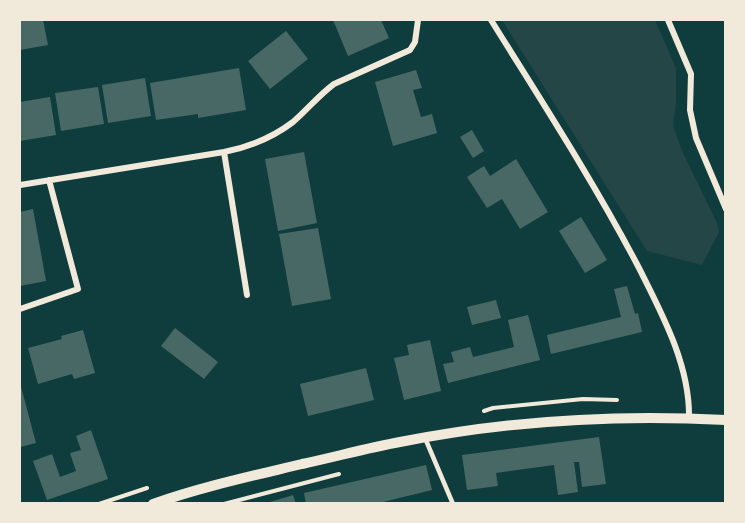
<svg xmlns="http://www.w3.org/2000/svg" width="745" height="523" font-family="Rubik,sans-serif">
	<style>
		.green { fill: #244646 }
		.building { fill: #486865 }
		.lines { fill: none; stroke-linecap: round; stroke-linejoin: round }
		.path { stroke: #f1e9da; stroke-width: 4 }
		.service { stroke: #f1e9da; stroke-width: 4.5 }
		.minor { stroke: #f1e9da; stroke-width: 6 }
		.tertiary { stroke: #f1e9da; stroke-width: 10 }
	</style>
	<rect width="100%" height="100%" fill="#0f3d3e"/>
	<path class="green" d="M 502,20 L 655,20 L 676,68 L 676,103 L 673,126 L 683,153 L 717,223 L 719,232 L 702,265 L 647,251 Z"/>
	<path class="building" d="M 20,20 L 43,20 L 48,45 L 20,50 Z
		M 333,20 L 381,20 L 389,38 L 348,56 Z
		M 286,31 L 308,59 L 270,89 L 248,61 Z
		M 239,68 L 246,110 L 198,118 L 198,114 L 156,120 L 150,83 Z
		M 416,70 L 422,88 L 413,90 L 421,117 L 432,114 L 437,133 L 393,146 L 375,82 Z
		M 145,78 L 151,116 L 108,123 L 102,85 Z
		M 98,87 L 104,124 L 61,131 L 55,93 Z
		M 50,97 L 56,135 L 20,141 L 20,102 Z
		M 472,130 L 484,151 L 473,158 L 460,137 Z
		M 304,152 L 317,223 L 278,231 L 265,159 Z
		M 516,159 L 548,212 L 520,229 L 502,199 L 487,208 L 467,177 L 484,166 L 490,176 Z
		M 33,209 L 46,281 L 20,286 L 20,212 Z
		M 581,217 L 607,260 L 585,273 L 559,231 Z
		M 318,228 L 331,299 L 292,306 L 279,234 Z
		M 627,286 L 635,314 L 638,313 L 642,332 L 551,354 L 547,335 L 621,317 L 614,289 Z
		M 496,300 L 501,318 L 472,325 L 467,307 Z
		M 528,315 L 540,360 L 448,383 L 443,364 L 454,362 L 451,352 L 470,347 L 473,357 L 514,347 L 508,320 Z
		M 175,328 L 218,362 L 204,379 L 161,346 Z
		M 83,330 L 95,373 L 74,379 L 72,374 L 38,384 L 28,348 L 62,339 L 61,336 Z
		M 430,340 L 441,391 L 404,400 L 394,358 L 409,355 L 407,345 Z
		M 366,368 L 374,400 L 308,416 L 300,384 Z
		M 20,383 L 36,443 L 20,447 Z
		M 91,430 L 108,479 L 47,500 L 33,461 L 52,454 L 60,477 L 76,471 L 70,453 L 81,450 L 76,436 Z
		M 599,437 L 606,484 L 582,487 L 579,462 L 574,462 L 578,492 L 558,495 L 554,465 L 496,473 L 498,486 L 467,490 L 462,455 Z
		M 426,465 L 432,490 L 375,504 L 306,504 L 304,493 Z
		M 293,495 L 296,504 L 267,504 L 267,503 Z"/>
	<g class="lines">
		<path class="path" d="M 484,411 L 493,408 L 583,399 L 617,400
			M 99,504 L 147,488
			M 224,504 L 339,474"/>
		<path class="service" d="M 425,438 L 453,504"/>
		<path class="minor" d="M 491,20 C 542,102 594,182 639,268 C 662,314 690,365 689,418
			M 668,20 L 691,74 L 690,110 L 696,138 L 726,209
			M 224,152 L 247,295
			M 20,185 L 224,152 C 249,147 272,138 293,122 C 307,110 319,95 334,84 L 410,50 L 415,42 L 418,20
			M 20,309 L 78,289 L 49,180"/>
		<path class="tertiary" d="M 153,504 C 201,487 252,476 302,464 C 335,457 367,448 400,442 C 506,421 617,414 726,420"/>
	</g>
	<rect width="745" height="523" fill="none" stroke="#f1e9da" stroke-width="42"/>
</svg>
